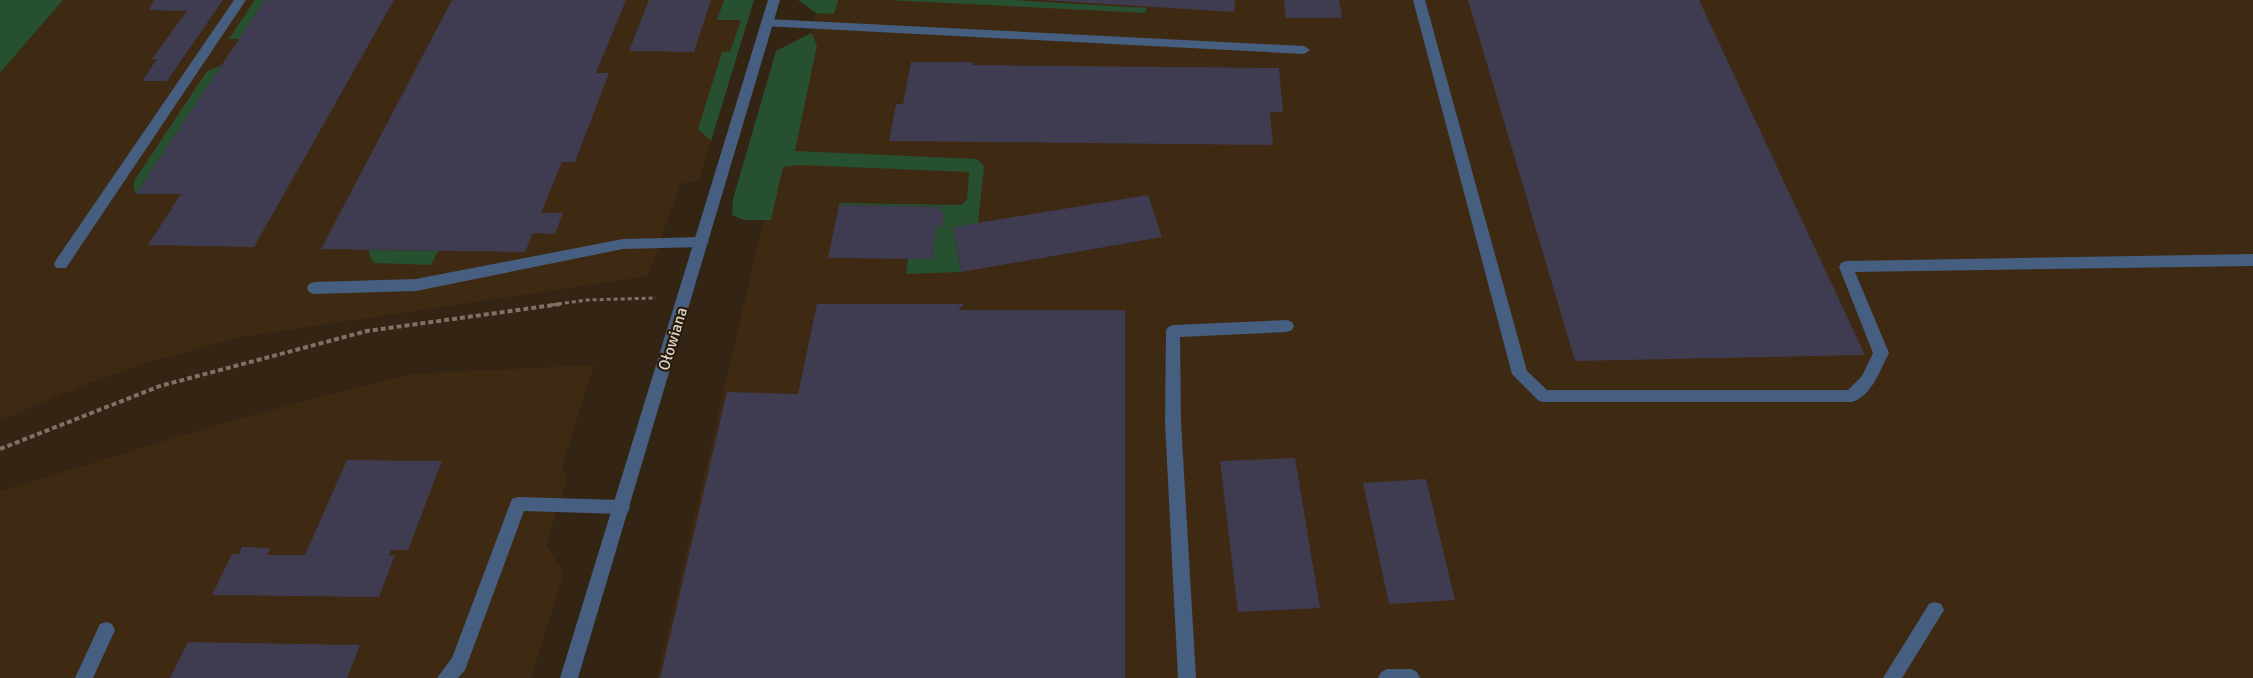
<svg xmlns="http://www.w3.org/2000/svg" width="2253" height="678" font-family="Signika,sans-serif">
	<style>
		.built { fill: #3e2a13 }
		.green { fill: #265030 }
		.building { fill: #3f3b50 }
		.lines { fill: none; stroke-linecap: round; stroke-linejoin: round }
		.path-far1 { stroke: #7f7265; stroke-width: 3; stroke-dasharray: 4 3; stroke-linecap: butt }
		.path { stroke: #7f7265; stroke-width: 4; stroke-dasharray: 5 3; stroke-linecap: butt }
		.lane { fill: #465e7f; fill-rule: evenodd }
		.street { fill: #465e7f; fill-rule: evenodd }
		.labels { text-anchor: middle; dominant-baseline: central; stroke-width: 4.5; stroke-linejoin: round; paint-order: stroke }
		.street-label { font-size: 16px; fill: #dcd2c8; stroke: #291b0a }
	</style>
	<rect width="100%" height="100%" fill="#332414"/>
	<path class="built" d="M 63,0 L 754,0 L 699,180 L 680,184 L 648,276 L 241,337 L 153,361 L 81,386 L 0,421 L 0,73 Z
		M 798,0 L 2253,0 L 2253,678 L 657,678 L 777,162 L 776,51 L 811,33 L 816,13 Z
		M 594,365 L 562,466 L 567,480 L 546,545 L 564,573 L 531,678 L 0,678 L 0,491 L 237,419 L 410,374 Z"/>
	<path class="green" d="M 0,0 L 63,0 L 0,73 Z
		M 255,0 L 265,0 L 239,39 L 229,39 Z
		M 724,0 L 754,0 L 711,141 L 698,129 L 722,52 L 730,52 L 741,20 L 717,20 Z
		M 798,0 L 838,0 L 834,14 L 816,13 Z
		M 887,0 L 1013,0 L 1147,8 L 1145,13 Z
		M 811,33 L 817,45 L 795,151 L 977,159 L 984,166 L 978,223 L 953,228 L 961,272 L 906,274 L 908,259 L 932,259 L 936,227 L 942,227 L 944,212 L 940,212 L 941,207 L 839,205 L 839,203 L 961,205 L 967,200 L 969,172 L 799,165 L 783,167 L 771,220 L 744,220 L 732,215 L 733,199 L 776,51 Z
		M 222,65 L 136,194 L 134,189 L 134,181 L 207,71 Z
		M 369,250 L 438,251 L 431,265 L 374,263 L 370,257 Z"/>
	<path class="building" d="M 154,0 L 223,0 L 167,81 L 142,81 L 157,59 L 152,59 L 187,11 L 149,10 Z
		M 265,0 L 394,0 L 254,247 L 148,245 L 181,194 L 136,194 Z
		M 452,0 L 626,0 L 596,73 L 609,73 L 575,162 L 562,162 L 541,213 L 563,213 L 555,234 L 533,233 L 525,252 L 321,249 Z
		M 649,0 L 711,0 L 694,52 L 629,51 Z
		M 1043,0 L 1235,0 L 1234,12 Z
		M 1284,0 L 1339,0 L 1342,18 L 1286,18 Z
		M 1468,0 L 1699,0 L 1865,355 L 1575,361 Z
		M 911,62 L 973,62 L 972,65 L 1279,68 L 1283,112 L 1270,112 L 1273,145 L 889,141 L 896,104 L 903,104 Z
		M 1148,195 L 1162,237 L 961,272 L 953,227 Z
		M 839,205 L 941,207 L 940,212 L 944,212 L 942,227 L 936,227 L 932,259 L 828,258 Z
		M 817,304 L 964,304 L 958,310 L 1125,310 L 1125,678 L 660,678 L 727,392 L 798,394 Z
		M 1295,458 L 1320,608 L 1238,612 L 1220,461 Z
		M 347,460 L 442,461 L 408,550 L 391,550 L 389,556 L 395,555 L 379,597 L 212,595 L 232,554 L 239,554 L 242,547 L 270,548 L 267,555 L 305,555 Z
		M 1426,479 L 1455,600 L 1389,604 L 1363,483 Z
		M 188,642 L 360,645 L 347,678 L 170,678 Z"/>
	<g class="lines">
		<path class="path-far1" d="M 551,305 L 587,300 L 656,298"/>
		<path class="path" d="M 0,449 L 160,386 L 367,331 L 561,304"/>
		<path class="lane" d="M 234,0 L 246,0 L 66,268 L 56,268 L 54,264 L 56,260 Z
			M 1413,0 L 1425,0 L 1527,371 L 1547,390 L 1848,390 L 1862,376 L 1873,353 L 1839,267 L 1841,263 L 1846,261 L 2253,254 L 2253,266 L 1855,272 L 1889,353 C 1880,370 1872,396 1852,402 L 1544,402 L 1539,401 L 1512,374 Z
			M 767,19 L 1304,46 L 1310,50 L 1304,54 L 763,26 L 763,20 Z
			M 702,237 L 709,242 L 702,247 L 623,249 L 416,291 L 314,294 L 309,292 L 307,288 L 309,284 L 314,282 L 416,279 L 623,239 Z
			M 1287,320 L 1292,322 L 1294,326 L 1292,330 L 1287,332 L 1180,337 L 1181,422 L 1196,678 L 1178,678 L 1165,422 L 1166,331 L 1168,327 L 1173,325 Z
			M 518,497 L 622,500 L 628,502 L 630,507 L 628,512 L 622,514 L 524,511 L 465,670 L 458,678 L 437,678 L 452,658 L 510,504 L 512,499 Z
			M 1935,602 L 1941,604 L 1944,610 L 1902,678 L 1883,678 L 1929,604 Z
			M 106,622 L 112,624 L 115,630 L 93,678 L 75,678 L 100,624 Z
			M 1387,669 L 1411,669 L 1417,672 L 1420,678 L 1378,678 L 1381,672 Z"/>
		<path class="street" d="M 768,0 L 780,0 L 578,678 L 560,678 Z"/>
	</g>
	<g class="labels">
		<g class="street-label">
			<text transform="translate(673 339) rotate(-73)">Ołowiana</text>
		</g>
	</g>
</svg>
